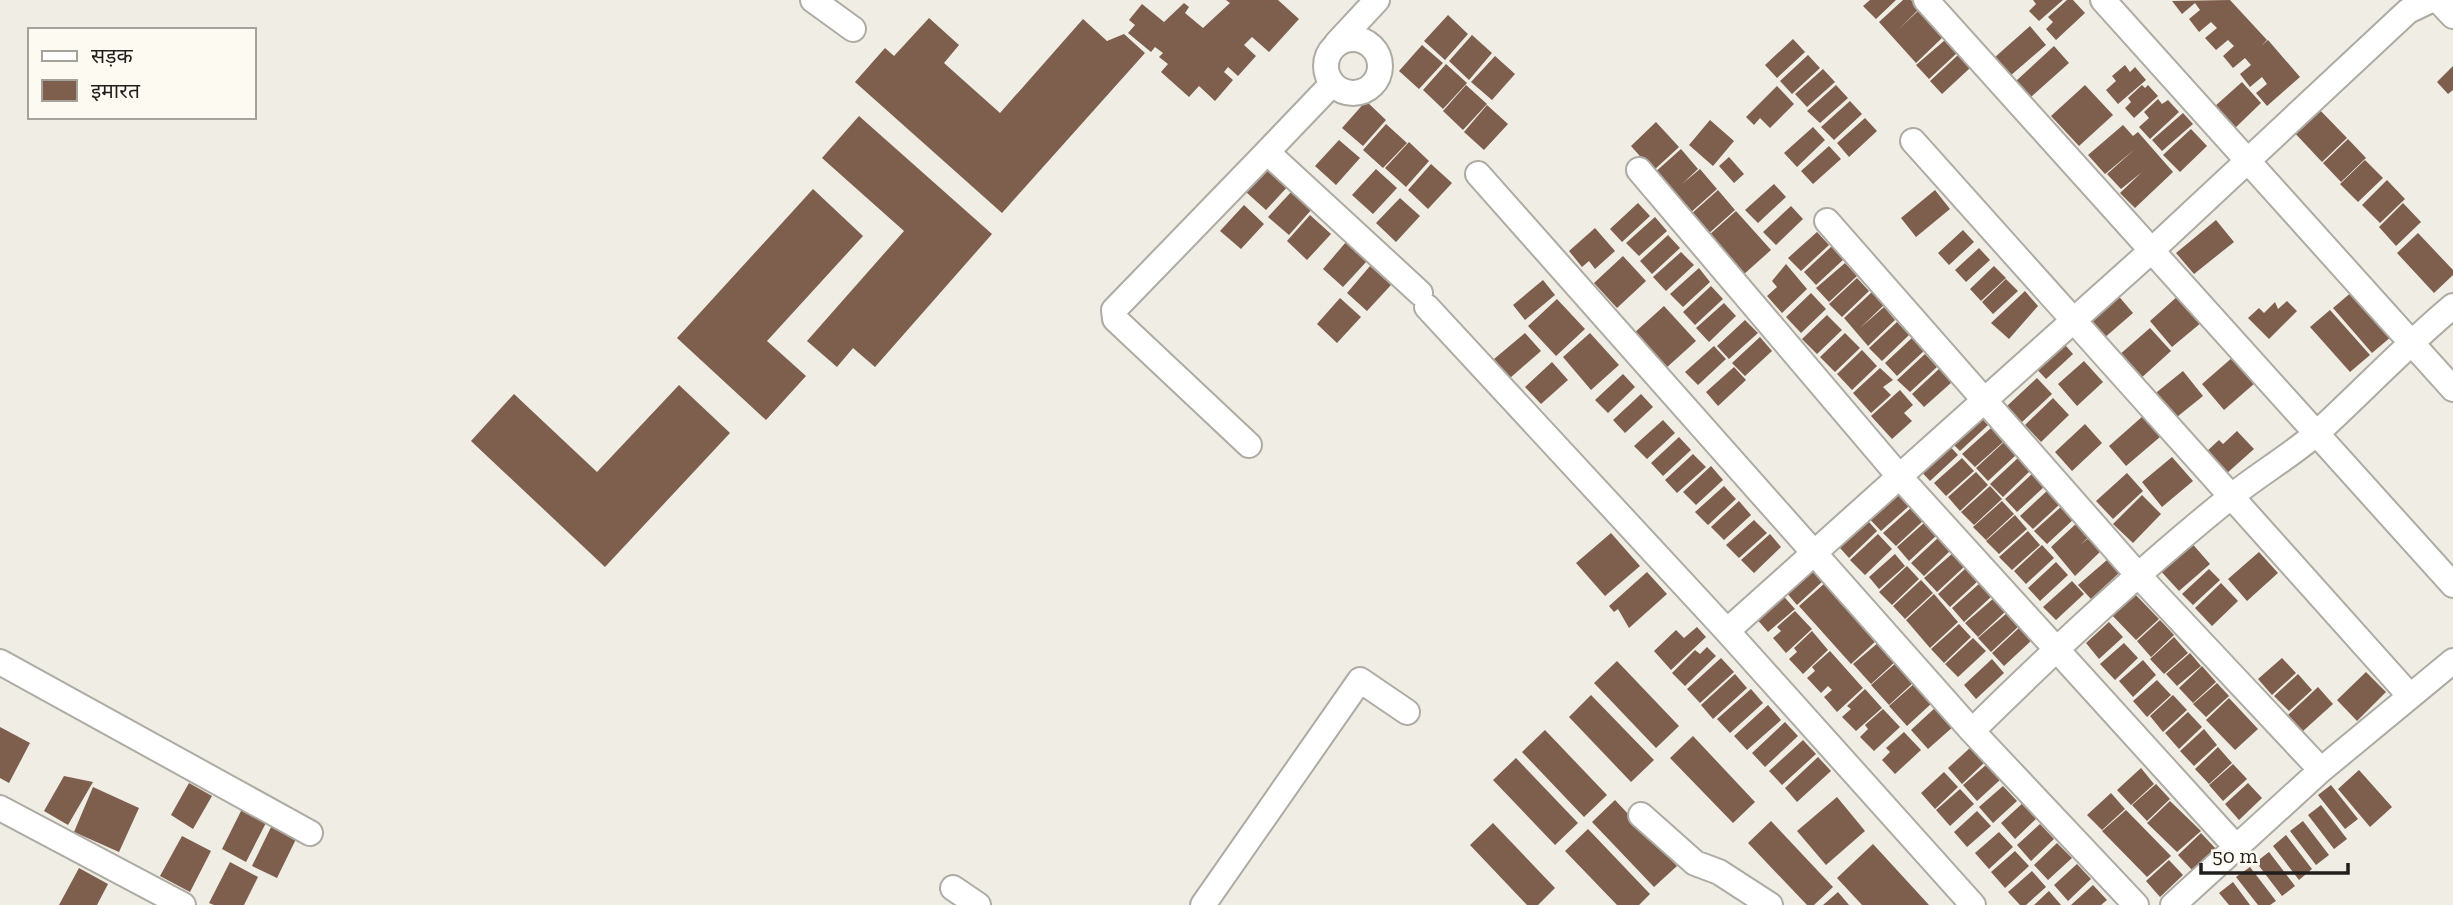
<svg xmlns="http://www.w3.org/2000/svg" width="2453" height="905" font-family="'Zilla Slab','Noto Sans Devanagari',serif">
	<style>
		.building { fill: #7e5e4d }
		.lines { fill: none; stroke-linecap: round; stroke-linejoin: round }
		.minor-casing { stroke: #aeaba4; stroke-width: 28 }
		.minor { stroke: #fff; stroke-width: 24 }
	</style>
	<rect width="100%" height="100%" fill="#efede4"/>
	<path class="building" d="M 1226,0 L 1278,0 L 1299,19 L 1269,52 L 1252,37 L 1244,45 L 1256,56 L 1238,76 L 1228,67 L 1224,72 L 1233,80 L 1215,101 L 1199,86 L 1189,97 L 1161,72 L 1168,64 L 1159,57 L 1163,53 L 1155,47 L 1151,52 L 1128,33 L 1135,25 L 1129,20 L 1142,4 L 1164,22 L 1184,3 L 1189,7 L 1185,13 L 1203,28 L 1230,3 Z
		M 1870,0 L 1896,0 L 1876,19 L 1863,6 Z
		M 1903,0 L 1911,0 L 1919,9 L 1899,29 L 1918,11 L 1943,37 L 1916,63 L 1879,22 Z
		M 2033,0 L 2063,0 L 2039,21 L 2029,11 L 2036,4 Z
		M 2067,0 L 2073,0 L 2085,13 L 2056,40 L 2046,29 L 2053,22 L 2048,17 Z
		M 2230,0 L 2267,40 L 2261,46 L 2268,40 L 2300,77 L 2267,106 L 2256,93 L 2267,84 L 2262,77 L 2250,87 L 2240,74 L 2251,65 L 2245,58 L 2233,68 L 2223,56 L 2234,46 L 2228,40 L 2216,50 L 2205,38 L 2217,28 L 2211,22 L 2199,32 L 2189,19 L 2200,10 L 2195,3 L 2182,14 L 2172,1 Z
		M 1448,15 L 1468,34 L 1445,60 L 1424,41 Z
		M 929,18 L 959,45 L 944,63 L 1000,113 L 1083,19 L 1107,41 L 1124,34 L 1145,53 L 1002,213 L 855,82 L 885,48 L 894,56 Z
		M 2030,26 L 2046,45 L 2010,76 L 1994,58 Z
		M 1472,35 L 1492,53 L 1469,80 L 1449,61 Z
		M 1793,39 L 1805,52 L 1777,78 L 1765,65 Z
		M 1945,40 L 1957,53 L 1929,79 L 1916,65 Z
		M 1422,45 L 1443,63 L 1419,89 L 1399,71 Z
		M 2054,46 L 2069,63 L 2031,97 L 2016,81 Z
		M 1808,55 L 1820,68 L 1792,94 L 1780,81 Z
		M 1958,55 L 1970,68 L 1942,94 L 1930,81 Z
		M 1495,56 L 1515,74 L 1492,100 L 1471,82 Z
		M 1446,64 L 1467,83 L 1443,109 L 1423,90 Z
		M 2125,65 L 2130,72 L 2135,67 L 2146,80 L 2118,104 L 2106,90 L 2116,81 L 2112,76 Z
		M 2453,66 L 2453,90 L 2448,94 L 2437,82 Z
		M 1823,69 L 1835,82 L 1807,107 L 1795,94 Z
		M 2242,82 L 2261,103 L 2234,129 L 2214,107 Z
		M 1466,85 L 1487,104 L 1463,130 L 1443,111 Z
		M 1836,85 L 1848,98 L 1820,123 L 1807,111 Z
		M 2085,85 L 2113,115 L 2079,146 L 2051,116 Z
		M 2142,85 L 2145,88 L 2148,85 L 2158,96 L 2134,118 L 2125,108 L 2131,102 L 2128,98 Z
		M 1777,86 L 1794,104 L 1770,128 L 1760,118 L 1754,125 L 1746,117 Z
		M 2158,99 L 2162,104 L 2168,100 L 2179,112 L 2150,139 L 2139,127 L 2149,118 L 2144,112 Z
		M 1366,101 L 1386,120 L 1363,146 L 1342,128 Z
		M 1850,101 L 1862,114 L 1834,140 L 1821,127 Z
		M 1487,105 L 1508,124 L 1484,150 L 1464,132 Z
		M 2317,107 L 2347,138 L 2322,162 L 2292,130 Z
		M 2183,113 L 2193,124 L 2162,151 L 2152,140 Z
		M 859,116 L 992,234 L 875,367 L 853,348 L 837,367 L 807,341 L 904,231 L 822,158 Z
		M 1865,118 L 1877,131 L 1849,157 L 1837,143 Z
		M 1710,120 L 1734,141 L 1713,166 L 1689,145 Z
		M 1656,122 L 1679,147 L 1653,171 L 1631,146 Z
		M 1386,124 L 1407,143 L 1383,168 L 1363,150 Z
		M 2123,125 L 2133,136 L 2138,132 L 2173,172 L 2135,208 L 2120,193 L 2142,172 L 2121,189 L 2107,174 L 2135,149 L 2105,174 L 2088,155 Z
		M 1813,127 L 1825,140 L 1797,167 L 1784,153 Z
		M 2191,129 L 2207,146 L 2180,172 L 2163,155 Z
		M 2348,139 L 2366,158 L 2341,182 L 2323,163 Z
		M 1339,140 L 1360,158 L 1336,185 L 1315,166 Z
		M 1409,142 L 1429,161 L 1406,187 L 1385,168 Z
		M 1829,146 L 1841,159 L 1813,184 L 1801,171 Z
		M 1681,149 L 1698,169 L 1682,184 L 1700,169 L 1717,189 L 1689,214 L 1653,174 Z
		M 1729,157 L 1744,174 L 1734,183 L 1719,166 Z
		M 2365,160 L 2383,178 L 2358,202 L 2340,184 Z
		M 1431,164 L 1452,183 L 1428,209 L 1408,190 Z
		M 1269,165 L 1290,184 L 1266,210 L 1246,192 Z
		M 1376,169 L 1397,188 L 1373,214 L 1352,195 Z
		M 2387,180 L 2405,199 L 2380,223 L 2362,205 Z
		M 1774,184 L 1786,197 L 1758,223 L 1745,210 Z
		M 813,189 L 863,236 L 767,341 L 806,376 L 766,420 L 677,338 Z
		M 1718,190 L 1735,210 L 1707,235 L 1690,215 Z
		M 1935,190 L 1950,209 L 1916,237 L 1901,218 Z
		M 1292,191 L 1312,209 L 1289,235 L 1268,217 Z
		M 1400,198 L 1420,216 L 1396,242 L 1376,223 Z
		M 1638,203 L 1650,216 L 1622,242 L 1610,229 Z
		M 2403,203 L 2421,222 L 2396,246 L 2379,227 Z
		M 1244,205 L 1264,224 L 1241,249 L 1220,231 Z
		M 1791,206 L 1803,219 L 1776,245 L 1763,232 Z
		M 1736,211 L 1771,250 L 1743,275 L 1708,236 Z
		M 1310,215 L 1331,234 L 1307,260 L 1287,241 Z
		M 1655,217 L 1667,231 L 1639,256 L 1626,243 Z
		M 2216,220 L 2234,242 L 2194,274 L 2176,253 Z
		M 1595,228 L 1615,251 L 1595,269 L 1589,261 L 1582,267 L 1569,251 Z
		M 1963,230 L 1974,242 L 1949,265 L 1938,253 Z
		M 1817,232 L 1829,245 L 1801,271 L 1788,258 Z
		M 2418,233 L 2453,270 L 2453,275 L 2434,293 L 2397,253 Z
		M 1668,235 L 1680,248 L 1652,274 L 1640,261 Z
		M 1346,242 L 1367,261 L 1343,287 L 1323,269 Z
		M 1832,246 L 1844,259 L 1816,285 L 1804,272 Z
		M 1979,248 L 1990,260 L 1966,282 L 1955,270 Z
		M 1681,252 L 1694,265 L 1666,291 L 1653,277 Z
		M 1623,256 L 1646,281 L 1617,308 L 1594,283 Z
		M 1845,263 L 1857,276 L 1829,302 L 1816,288 Z
		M 1786,264 L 1807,289 L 1782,313 L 1767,296 L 1777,287 L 1772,281 Z
		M 1370,266 L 1391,285 L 1367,311 L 1347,293 Z
		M 1994,266 L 2006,278 L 1981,301 L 1970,289 Z
		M 1699,268 L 1710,282 L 1683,307 L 1670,294 Z
		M 1857,278 L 1869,291 L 1842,317 L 1829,304 Z
		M 2006,279 L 2018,291 L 1993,314 L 1982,302 Z
		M 1543,280 L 1555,295 L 1525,320 L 1513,305 Z
		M 1711,286 L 1723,299 L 1695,325 L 1683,312 Z
		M 2025,291 L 2038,306 L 2009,339 L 1991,323 Z
		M 2353,291 L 2392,336 L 2372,353 L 2333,308 Z
		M 1872,292 L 1884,305 L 1859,329 L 1884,307 L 1895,320 L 1868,346 L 1844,318 Z
		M 1811,293 L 1826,309 L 1801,333 L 1786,317 Z
		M 2116,293 L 2133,313 L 2103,339 L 2086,320 Z
		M 2179,295 L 2202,322 L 2172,347 L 2150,321 Z
		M 1340,298 L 1361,317 L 1337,343 L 1317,324 Z
		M 1557,299 L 1585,329 L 1556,356 L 1528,326 Z
		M 2287,301 L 2297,311 L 2269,339 L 2248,318 L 2259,308 L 2264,313 L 2275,302 L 2278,309 Z
		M 1724,303 L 1736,316 L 1709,342 L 1696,328 Z
		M 1664,306 L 1696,341 L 1665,369 L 1633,334 Z
		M 2330,310 L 2370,355 L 2350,372 L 2310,327 Z
		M 1827,315 L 1842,330 L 1817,354 L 1802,339 Z
		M 1745,320 L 1758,333 L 1729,359 L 1717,346 Z
		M 1897,322 L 1909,335 L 1882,361 L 1869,348 Z
		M 2150,328 L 2171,351 L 2139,380 L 2118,356 Z
		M 1525,333 L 1541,351 L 1510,378 L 1494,359 Z
		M 1590,333 L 1619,365 L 1591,390 L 1563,357 Z
		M 1845,333 L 1860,348 L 1835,372 L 1820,357 Z
		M 1760,337 L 1772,351 L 1745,376 L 1732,363 Z
		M 1913,337 L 1925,350 L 1897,376 L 1885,363 Z
		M 2059,338 L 2073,354 L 2046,379 L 2031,363 Z
		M 1714,346 L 1726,359 L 1698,385 L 1685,372 Z
		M 1862,350 L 1877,366 L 1852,390 L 1837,374 Z
		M 1925,354 L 1937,367 L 1910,392 L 1897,380 Z
		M 2233,357 L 2255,383 L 2224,410 L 2202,384 Z
		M 2084,361 L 2103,382 L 2077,406 L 2058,384 Z
		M 1552,362 L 1568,380 L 1541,404 L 1525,387 Z
		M 1734,367 L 1746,380 L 1718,406 L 1706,392 Z
		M 1880,368 L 1893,380 L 1883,387 L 1891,395 L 1871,413 L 1853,393 Z
		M 1940,368 L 1952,382 L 1924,407 L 1912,394 Z
		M 2183,371 L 2203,396 L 2172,421 L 2152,396 Z
		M 1623,374 L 1635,387 L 1608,413 L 1595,400 Z
		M 2037,378 L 2052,394 L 2022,422 L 2007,406 Z
		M 679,385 L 730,433 L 605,567 L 471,441 L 514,394 L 597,472 Z
		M 1900,390 L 1913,405 L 1904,413 L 1912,421 L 1892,439 L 1871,416 Z
		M 1641,394 L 1653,407 L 1625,433 L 1613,420 Z
		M 2053,398 L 2069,415 L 2041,442 L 2025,425 Z
		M 1976,412 L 1988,425 L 1960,451 L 1947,438 Z
		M 2143,416 L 2160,437 L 2126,466 L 2109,446 Z
		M 1663,420 L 1675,433 L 1647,459 L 1634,446 Z
		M 2085,424 L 2102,443 L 2072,471 L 2055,452 Z
		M 1991,428 L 2003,442 L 1975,467 L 1962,454 Z
		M 2237,431 L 2254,449 L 2226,474 L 2206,452 L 2219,440 L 2223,444 Z
		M 1679,437 L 1691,450 L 1663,476 L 1651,463 Z
		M 1946,442 L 1958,455 L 1930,481 L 1917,467 Z
		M 2004,442 L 2016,455 L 1988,481 L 1976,468 Z
		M 1693,454 L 1706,467 L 1677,493 L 1665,480 Z
		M 2172,457 L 2193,481 L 2162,507 L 2142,482 Z
		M 1962,458 L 1974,471 L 1946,496 L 1934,483 Z
		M 2018,458 L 2030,471 L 2003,497 L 1990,484 Z
		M 1711,466 L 1723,480 L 1696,505 L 1683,492 Z
		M 1976,472 L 1988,485 L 1960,511 L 1948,497 Z
		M 2033,473 L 2045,486 L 2017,512 L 2005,499 Z
		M 2127,473 L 2143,491 L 2113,519 L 2096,501 Z
		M 1724,486 L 1736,499 L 1708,525 L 1695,512 Z
		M 1990,486 L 2002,499 L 1974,525 L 1961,512 Z
		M 1892,487 L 1909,506 L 1881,531 L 1864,513 Z
		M 2048,490 L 2060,504 L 2033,529 L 2020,516 Z
		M 2142,495 L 2161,514 L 2133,543 L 2113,524 Z
		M 1739,501 L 1751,515 L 1724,540 L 1711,527 Z
		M 2002,501 L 2014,514 L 1986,540 L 1973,527 Z
		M 2063,505 L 2075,518 L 2047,544 L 2034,531 Z
		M 1912,507 L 1924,520 L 1896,546 L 1883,533 Z
		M 1861,513 L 1877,531 L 1849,558 L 1832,539 Z
		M 2015,515 L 2027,529 L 1999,554 L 1986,541 Z
		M 1754,520 L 1767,533 L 1739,558 L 1726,545 Z
		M 2079,521 L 2091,535 L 2080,545 L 2090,537 L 2102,550 L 2075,576 L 2051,547 Z
		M 1925,522 L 1937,535 L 1909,561 L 1897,547 Z
		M 2028,531 L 2040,545 L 2012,570 L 1999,557 Z
		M 1611,533 L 1640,566 L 1605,596 L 1576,563 Z
		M 1770,534 L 1781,547 L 1754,573 L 1741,560 Z
		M 1878,534 L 1892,549 L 1865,575 L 1850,560 Z
		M 1939,537 L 1951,550 L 1924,576 L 1911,563 Z
		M 2189,540 L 2210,564 L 2179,591 L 2158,568 Z
		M 2042,545 L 2054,558 L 2026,584 L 2014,571 Z
		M 2259,552 L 2278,573 L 2247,601 L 2228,579 Z
		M 1953,553 L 1965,566 L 1937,592 L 1924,578 Z
		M 1895,554 L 1905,566 L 1879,589 L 1869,577 Z
		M 2107,560 L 2119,573 L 2091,599 L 2078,585 Z
		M 1806,562 L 1823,581 L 1797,605 L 1780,585 Z
		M 2056,562 L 2068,575 L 2040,601 L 2028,588 Z
		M 1907,566 L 1919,579 L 1892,605 L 1879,592 Z
		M 1966,568 L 1978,581 L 1950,607 L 1938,594 Z
		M 2209,569 L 2220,580 L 2193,605 L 2182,594 Z
		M 1647,572 L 1667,594 L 1629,628 L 1618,609 L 1614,612 L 1609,606 Z
		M 1921,580 L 1933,593 L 1905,619 L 1893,606 Z
		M 2072,581 L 2084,594 L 2056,620 L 2043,607 Z
		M 1825,583 L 1877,640 L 1851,664 L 1799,606 Z
		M 1980,583 L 1992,596 L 1964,622 L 1952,608 Z
		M 2221,583 L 2238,601 L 2212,626 L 2195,608 Z
		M 1778,590 L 1795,609 L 1768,632 L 1755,617 Z
		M 2131,590 L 2159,619 L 2136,640 L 2108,611 Z
		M 1934,594 L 1958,622 L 1930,648 L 1906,620 Z
		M 1994,598 L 2006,611 L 1978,637 L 1965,623 Z
		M 1795,611 L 1812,629 L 1786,653 L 1773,638 L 1781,631 L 1777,627 Z
		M 2007,613 L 2019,626 L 1991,652 L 1978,638 Z
		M 2160,620 L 2174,635 L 2151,657 L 2137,641 Z
		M 2109,622 L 2123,637 L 2099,659 L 2086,643 Z
		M 1959,624 L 1971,637 L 1944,663 L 1931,649 Z
		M 1697,627 L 1706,637 L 1671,670 L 1654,651 L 1676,630 L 1684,638 Z
		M 2020,627 L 2032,640 L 2004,666 L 1992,653 Z
		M 1812,631 L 1828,650 L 1803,674 L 1789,659 L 1797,652 L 1794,648 Z
		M 2174,637 L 2188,653 L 2164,674 L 2150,659 Z
		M 1973,638 L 1986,651 L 1958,677 L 1945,664 Z
		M 1879,642 L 1897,660 L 1871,684 L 1853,664 Z
		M 2124,643 L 2138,658 L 2115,680 L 2100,664 Z
		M 1707,647 L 1716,656 L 1685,686 L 1672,673 L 1695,650 L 1700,654 Z
		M 1830,651 L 1863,688 L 1837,712 L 1824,697 L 1832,690 L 1828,686 L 1821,693 L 1807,678 L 1815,671 L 1812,667 Z
		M 2190,653 L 2201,666 L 2177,686 L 2166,674 Z
		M 1721,658 L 1734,672 L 1700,703 L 1687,689 Z
		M 2282,658 L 2296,673 L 2272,695 L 2258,679 Z
		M 1992,659 L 2004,673 L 1976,699 L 1964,685 Z
		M 2143,660 L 2156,675 L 2133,697 L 2119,681 Z
		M 1617,661 L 1679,726 L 1656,748 L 1594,683 Z
		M 1897,662 L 1915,681 L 1889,705 L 1871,685 Z
		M 2202,666 L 2216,682 L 2193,703 L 2179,688 Z
		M 2366,672 L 2386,692 L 2357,721 L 2337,700 Z
		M 1735,674 L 1747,688 L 1713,719 L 1701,705 Z
		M 2298,674 L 2312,690 L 2289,711 L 2274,696 Z
		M 2157,680 L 2171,695 L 2147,717 L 2133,701 Z
		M 1915,683 L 1933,702 L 1907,726 L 1889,706 Z
		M 2217,683 L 2229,696 L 2206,717 L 2193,704 Z
		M 2318,687 L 2333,704 L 2303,731 L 2288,715 Z
		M 1751,689 L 1763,703 L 1730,733 L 1717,719 Z
		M 1865,689 L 1882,708 L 1856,731 L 1842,717 L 1851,709 L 1847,706 Z
		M 1591,695 L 1654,760 L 1631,782 L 1569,717 Z
		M 2173,695 L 2187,710 L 2163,732 L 2150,716 Z
		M 2229,698 L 2258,729 L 2235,750 L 2206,720 Z
		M 1768,705 L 1781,720 L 1747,750 L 1734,736 Z
		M 1936,707 L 1954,726 L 1928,749 L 1911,730 Z
		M 1883,709 L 1900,727 L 1874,751 L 1860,737 L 1868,729 L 1865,725 Z
		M 2188,712 L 2202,727 L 2179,749 L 2165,733 Z
		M 1785,722 L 1798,736 L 1765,767 L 1752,753 Z
		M 0,727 L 30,743 L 9,783 L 0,778 Z
		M 2204,729 L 2217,745 L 2194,766 L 2180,751 Z
		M 1545,730 L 1607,795 L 1584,817 L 1522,752 Z
		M 1904,732 L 1921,750 L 1895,774 L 1882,760 L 1890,752 L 1886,748 Z
		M 1693,736 L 1755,802 L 1733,823 L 1670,758 Z
		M 1803,740 L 1816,754 L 1782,785 L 1769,771 Z
		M 1971,747 L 1985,762 L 1962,784 L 1948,768 Z
		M 2218,747 L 2232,763 L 2209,784 L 2195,769 Z
		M 1818,757 L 1831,771 L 1797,802 L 1785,788 Z
		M 1516,758 L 1578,823 L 1555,845 L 1493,780 Z
		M 1987,764 L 2001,779 L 1977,801 L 1963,785 Z
		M 2233,764 L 2247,779 L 2223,801 L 2209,785 Z
		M 2141,768 L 2154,784 L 2131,805 L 2117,790 Z
		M 2359,770 L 2392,807 L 2370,827 L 2338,789 Z
		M 1944,772 L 1958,787 L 1935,809 L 1921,793 Z
		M 64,776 L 93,782 L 68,825 L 44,811 Z
		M 189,783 L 212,796 L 193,829 L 171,815 Z
		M 2248,783 L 2262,798 L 2239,820 L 2225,804 Z
		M 2156,784 L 2170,799 L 2147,821 L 2132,805 Z
		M 2331,785 L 2358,819 L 2345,829 L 2318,795 Z
		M 2003,786 L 2017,801 L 1993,823 L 1979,807 Z
		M 93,787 L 139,808 L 119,852 L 74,832 Z
		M 1960,789 L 1974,804 L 1950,826 L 1936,810 Z
		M 2111,793 L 2125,809 L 2102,830 L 2087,815 Z
		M 1837,797 L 1865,831 L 1826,865 L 1797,831 Z
		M 1615,800 L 1677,866 L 1654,887 L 1592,822 Z
		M 2170,801 L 2201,831 L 2177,852 L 2147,823 Z
		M 2024,802 L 2038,817 L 2015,839 L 2001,823 Z
		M 2321,805 L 2347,839 L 2334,849 L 2308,815 Z
		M 243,807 L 268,819 L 246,862 L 222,849 Z
		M 2126,810 L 2171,856 L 2147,877 L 2102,831 Z
		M 1977,811 L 1991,826 L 1967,847 L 1954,832 Z
		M 1771,821 L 1833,887 L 1814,905 L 1807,905 L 1748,843 Z
		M 2303,821 L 2329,855 L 2316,865 L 2290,831 Z
		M 273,823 L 298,835 L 277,878 L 252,866 Z
		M 1493,823 L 1555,888 L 1538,905 L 1527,905 L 1470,845 Z
		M 2040,824 L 2054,839 L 2031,861 L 2017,845 Z
		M 1588,829 L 1650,894 L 1639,905 L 1617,905 L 1565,851 Z
		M 1999,832 L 2013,847 L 1989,869 L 1975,853 Z
		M 2201,833 L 2216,849 L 2192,870 L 2178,855 Z
		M 2286,835 L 2312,869 L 2299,880 L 2273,846 Z
		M 182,836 L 211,851 L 190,892 L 160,876 Z
		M 2057,843 L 2072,858 L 2048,880 L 2034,865 Z
		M 1873,844 L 1929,905 L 1862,905 L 1837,878 Z
		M 2015,851 L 2029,866 L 2005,888 L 1991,872 Z
		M 2269,852 L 2295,886 L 2282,896 L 2256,862 Z
		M 2169,860 L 2183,875 L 2160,897 L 2146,881 Z
		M 230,862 L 258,877 L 244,905 L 214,905 L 209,903 Z
		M 2077,864 L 2091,879 L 2068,901 L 2054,885 Z
		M 2250,867 L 2276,901 L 2270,905 L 2258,905 L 2236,877 Z
		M 79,868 L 108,884 L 97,905 L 59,905 Z
		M 2032,871 L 2046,887 L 2026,905 L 2020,905 L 2008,892 Z
		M 2233,882 L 2250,905 L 2229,905 L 2219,893 Z
		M 2093,885 L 2107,900 L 2101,905 L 2071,905 Z
		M 2049,891 L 2061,905 L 2034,905 Z
		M 1838,892 L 1849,905 L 1823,905 Z"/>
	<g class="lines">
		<defs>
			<path id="minor" d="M 813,0 L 853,29
				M 1926,0 L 2453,585
				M 2103,0 L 2453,389
				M 2438,0 L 2453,16
				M1326 66a27 27 0 1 1 54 0a27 27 0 1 1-54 0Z
				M 1337,43 L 1377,0
				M 1332,84 L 1267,152 L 1420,293
				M 1913,141 L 2410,696
				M 1639,170 L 1899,476 L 2237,848
				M 1478,174 L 1972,731 L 2136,905
				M 1827,221 L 2138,575 L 2321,770
				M 1427,307 L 1727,631 L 1973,905
				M 1249,445 L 1115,319 L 1114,310 L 1267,152
				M 1727,631 L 2151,251 L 2408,11 L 2431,0
				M 0,662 L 310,833
				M 1972,731 C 2054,650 2138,572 2228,499 C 2256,476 2289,457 2317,433 C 2363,391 2405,346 2453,306
				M 0,808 L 183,905
				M 1641,815 L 1695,863 L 1719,872 L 1770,905
				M 953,888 L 978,905
				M 1203,905 L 1360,680 L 1407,712
				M 2173,905 L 2321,770 L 2453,661"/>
		</defs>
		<use href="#minor" class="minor-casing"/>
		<use href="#minor" class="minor"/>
	</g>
	<rect x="28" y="28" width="228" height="91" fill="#fdfaf2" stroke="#a5a29c" stroke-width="2"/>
	<rect x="42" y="51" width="35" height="10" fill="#ffffff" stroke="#a5a29c" stroke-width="2"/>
	<text x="91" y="63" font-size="21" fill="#201f1c">सड़क</text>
	<rect x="42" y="80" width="35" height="21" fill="#7e5e4d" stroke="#a5a29c" stroke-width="2"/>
	<text x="91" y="98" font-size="21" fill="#201f1c">इमारत</text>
	<path d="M2201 863v10h147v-10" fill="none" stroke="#201f1c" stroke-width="3.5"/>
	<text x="2212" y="863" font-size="21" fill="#201f1c" stroke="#fdfaf2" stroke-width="5" paint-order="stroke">50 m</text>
</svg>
